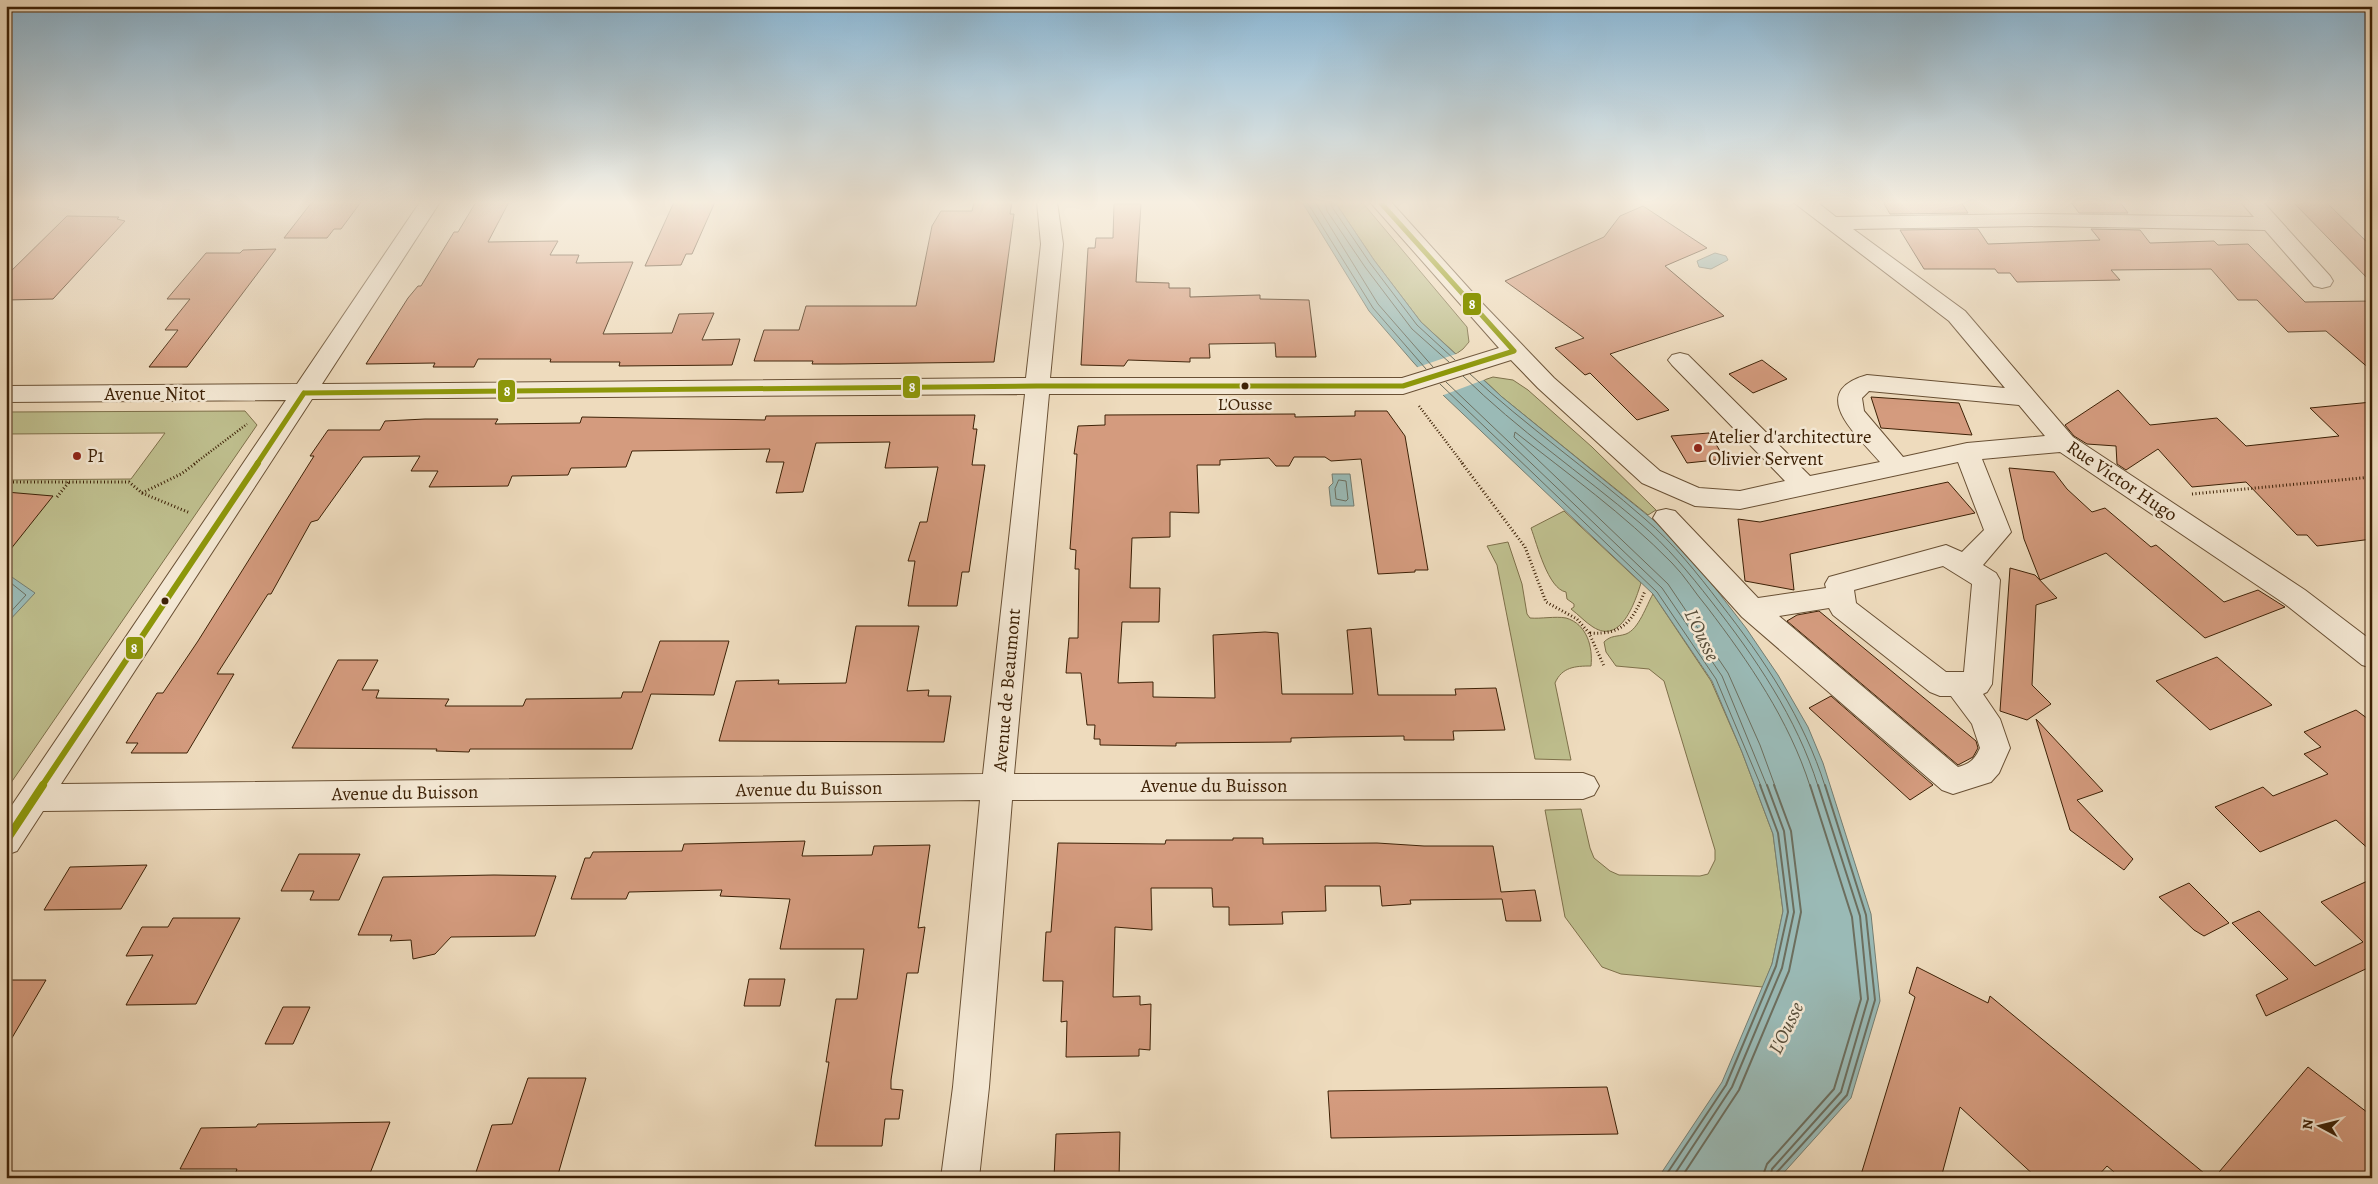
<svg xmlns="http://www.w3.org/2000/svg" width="2378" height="1184" font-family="Alegreya,serif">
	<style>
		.green { fill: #bebe8d; stroke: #7e704a }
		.water { fill: #9abab6; stroke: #757d70 }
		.pier { fill: #eedbbd }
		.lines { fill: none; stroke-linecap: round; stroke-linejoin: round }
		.shore-far1 { stroke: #6c6e5e; stroke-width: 1 }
		.shore { stroke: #6c6e5e; stroke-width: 2 }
		.building { fill: #d49b7e; stroke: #3d2106 }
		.minor-casing { stroke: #695034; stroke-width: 2 }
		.path-far1 { stroke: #3d2106; stroke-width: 2.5; stroke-dasharray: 1 2; stroke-linecap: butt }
		.path { stroke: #3d2106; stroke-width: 3; stroke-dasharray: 1 2.5; stroke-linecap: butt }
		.minor { fill: #f4e8d4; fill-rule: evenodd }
		.bus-1-far2-casing { stroke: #f4e8d4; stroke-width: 8 }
		.bus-1-far1-casing { stroke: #f4e8d4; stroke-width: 10 }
		.bus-1-casing { stroke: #f4e8d4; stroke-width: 12 }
		.bus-1-far2 { stroke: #8d970a; stroke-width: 5 }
		.bus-1-far1 { stroke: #8d970a; stroke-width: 6 }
		.bus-1 { stroke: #8d970a; stroke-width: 8 }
		.bus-dot { fill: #3d2106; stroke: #f4e8d4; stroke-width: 2 }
		.poi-dot { fill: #8f2418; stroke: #f4e8d4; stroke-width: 2 }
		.labels { text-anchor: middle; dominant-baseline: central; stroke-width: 5; stroke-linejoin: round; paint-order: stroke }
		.bus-label { font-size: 18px; fill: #3d2106; stroke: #f4e8d4 }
		.street-label { font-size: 19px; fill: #3d2106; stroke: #f4e8d4 }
		.poi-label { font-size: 19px; fill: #3d2106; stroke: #f4e8d4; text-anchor: start }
		.water-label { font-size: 20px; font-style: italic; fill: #594f3b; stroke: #f4e8d4 }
		.line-badge { stroke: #f4e8d4; stroke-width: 2 }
		.badge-label { font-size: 14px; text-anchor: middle; font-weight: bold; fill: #fff }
	</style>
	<rect width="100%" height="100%" fill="#eedbbd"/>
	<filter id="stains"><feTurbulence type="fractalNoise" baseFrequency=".004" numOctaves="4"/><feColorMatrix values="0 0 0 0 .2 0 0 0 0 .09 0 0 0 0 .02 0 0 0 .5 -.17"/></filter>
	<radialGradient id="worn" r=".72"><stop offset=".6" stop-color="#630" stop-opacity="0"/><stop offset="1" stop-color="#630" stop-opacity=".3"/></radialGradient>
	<path class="green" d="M 1335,202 L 1362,202 L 1467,327 L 1469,342 L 1463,349 L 1456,354 L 1421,322 L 1374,260 Z
		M 1493,377 L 1513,380 L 1528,390 L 1592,447 L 1656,510 L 1648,515 L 1502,397 L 1484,380 Z
		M 245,411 L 257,425 L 6,790 L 6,480 L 131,479 L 165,433 L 6,434 L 6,412 Z
		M 1564,511 L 1641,583 C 1635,602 1621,645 1593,627 C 1585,622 1579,615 1571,609 L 1574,607 L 1574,604 L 1567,599 L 1566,592 C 1548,589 1537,544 1531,528 Z
		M 1508,542 L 1522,584 L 1527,614 L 1530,618 C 1541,619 1555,616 1566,618 C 1587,624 1593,647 1591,666 C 1575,666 1562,667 1555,683 L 1571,760 L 1535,759 L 1497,565 L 1487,546 Z
		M 1653,594 L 1711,681 L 1742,752 L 1773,834 L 1783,911 L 1772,964 L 1763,987 L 1621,974 L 1602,967 L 1565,917 L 1545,810 L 1581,809 L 1590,848 L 1594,858 L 1610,871 L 1619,875 L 1700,876 L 1708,874 L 1715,860 L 1715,850 L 1664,681 L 1649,669 L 1616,666 L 1606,652 L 1604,642 C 1611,635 1617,637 1626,634 C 1639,629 1646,606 1653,594 Z"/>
	<path class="water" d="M 1302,202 L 1335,202 L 1374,260 L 1421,322 L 1502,397 L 1668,532 L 1698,566 L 1746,628 L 1778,675 L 1808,727 L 1823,763 L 1871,914 L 1880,1001 L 1851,1098 L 1779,1178 L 1658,1178 L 1722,1082 L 1772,964 L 1783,911 L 1773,834 L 1742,752 L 1712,681 L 1653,594 L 1443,395 L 1413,362 L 1369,311 Z
		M 1715,253 L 1726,256 L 1728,260 L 1711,269 L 1699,267 L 1697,261 Z
		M 1332,474 L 1350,474 L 1354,506 L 1331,506 L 1329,487 L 1333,483 Z
		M 6,573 L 35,593 L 6,624 Z"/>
	<path class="pier" d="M 1459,353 L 1486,379 L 1441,396 L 1415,368 Z"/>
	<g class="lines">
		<path class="shore-far1" d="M 1307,202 L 1373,308 L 1426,369
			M 1315,202 L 1378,304 L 1433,367
			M 1325,202 L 1327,211 L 1365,267 L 1412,329 L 1449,362
			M 1331,202 L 1332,207 L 1370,263 L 1417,325 L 1455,360
			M 1470,374 C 1526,426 1588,469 1645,519 C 1674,544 1697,573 1720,603 C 1764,659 1804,719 1825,786
			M 1463,376 C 1518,430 1581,473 1640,523 C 1667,546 1689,573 1711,601 C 1755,657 1797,718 1818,786
			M 1446,382 L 1662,588 L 1722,676 L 1767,786
			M 1440,384 L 1657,592 L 1716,679 L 1761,786
			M 1339,480 L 1346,481 L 1348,499 L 1346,501 L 1336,499 L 1335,489 Z
			M 6,579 L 26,595 L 6,617
			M 1775,786 L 1760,745 L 1728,673 L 1668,584 L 1514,437 L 1515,432 C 1568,474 1624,514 1672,563 C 1685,576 1695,593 1707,607 C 1749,662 1789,720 1810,786"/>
		<path class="shore" d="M 1664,1178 L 1726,1085 L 1776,966 L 1788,912 L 1778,833 L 1760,785
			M 1672,1178 L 1732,1087 L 1782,968 L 1794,912 L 1784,831 L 1767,785
			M 1681,1178 L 1739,1090 L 1789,971 L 1801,912 L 1791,831 L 1774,785
			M 1762,1178 L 1767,1164 L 1834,1089 L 1861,999 L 1852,917 L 1810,785
			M 1770,1178 L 1772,1169 L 1841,1092 L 1868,999 L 1860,916 L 1818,785
			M 1776,1178 L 1777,1172 L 1847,1095 L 1875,1000 L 1866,915 L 1825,785"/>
	</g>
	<path class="building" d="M 312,202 L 361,202 L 341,229 L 334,229 L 327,238 L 284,238 Z
		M 476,202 L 509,202 L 488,242 L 558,241 L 550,255 L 579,255 L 576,263 L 633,262 L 603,334 L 672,333 L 679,314 L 714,313 L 702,340 L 740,339 L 732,365 L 619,366 L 620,362 L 550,362 L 551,359 L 478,359 L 474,367 L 433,367 L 435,363 L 366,364 L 408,298 L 418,286 L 421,286 L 454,232 L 458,232 Z
		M 674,202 L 715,202 L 692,254 L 686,254 L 681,265 L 645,266 Z
		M 974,202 L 1012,202 L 1010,214 L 1014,214 L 994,362 L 840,364 L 812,364 L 813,361 L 754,361 L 764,330 L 799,330 L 806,306 L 916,306 L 932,226 L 941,211 L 972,211 Z
		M 1883,202 L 1961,202 L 1968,213 L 1890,214 Z
		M 2071,202 L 2120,202 L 2128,213 L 2079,213 Z
		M 2293,202 L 2326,202 L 2372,247 L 2372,283 Z
		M 1114,204 L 1141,204 L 1136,282 L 1169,283 L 1169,288 L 1190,288 L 1190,297 L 1260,295 L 1260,299 L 1309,300 L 1316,357 L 1276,357 L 1275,343 L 1209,344 L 1210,358 L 1190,358 L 1190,362 L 1128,360 L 1124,366 L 1081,365 L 1088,248 L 1095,248 L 1096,238 L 1113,238 Z
		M 1643,206 L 1707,248 L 1665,266 L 1724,316 L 1610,354 L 1669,410 L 1637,420 L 1590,373 L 1585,375 L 1555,348 L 1584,338 L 1505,281 L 1604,237 L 1620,216 Z
		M 67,216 L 119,217 L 117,219 L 125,221 L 53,299 L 6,300 L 6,276 Z
		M 1978,229 L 1988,244 L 2100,240 L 2091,229 L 2140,230 L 2150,243 L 2214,241 L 2218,245 L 2248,244 L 2305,302 L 2372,301 L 2372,371 L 2326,331 L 2288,332 L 2257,300 L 2238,300 L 2211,269 L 2111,270 L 2120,280 L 2017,282 L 2010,273 L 1998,273 L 1995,269 L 1924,269 L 1900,230 Z
		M 276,249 L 187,367 L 149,367 L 178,330 L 165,330 L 190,299 L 167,299 L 206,253 L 240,253 L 243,250 Z
		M 1762,360 L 1787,379 L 1753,393 L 1729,374 Z
		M 2118,390 L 2150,425 L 2217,418 L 2246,446 L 2339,436 L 2310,408 L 2372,402 L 2372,539 L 2317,546 L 2307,535 L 2297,535 L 2246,482 L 2192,487 L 2158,449 L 2126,470 L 2117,464 L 2116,446 L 2087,444 L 2074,436 L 2065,425 Z
		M 1871,397 L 1959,403 L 1972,435 L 1881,428 Z
		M 1355,411 L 1387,411 L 1405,436 L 1428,570 L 1415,570 L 1415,572 L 1378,574 L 1361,459 L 1331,461 L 1325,457 L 1294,457 L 1289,466 L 1276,466 L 1269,458 L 1220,460 L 1220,465 L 1197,465 L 1199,513 L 1170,512 L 1170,537 L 1132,538 L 1130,588 L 1160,588 L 1159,622 L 1122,622 L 1118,683 L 1153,682 L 1153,697 L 1215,698 L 1213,635 L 1265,632 L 1278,633 L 1282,694 L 1353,694 L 1347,630 L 1371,628 L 1378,695 L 1456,695 L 1455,689 L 1496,688 L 1505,730 L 1453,731 L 1454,740 L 1404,740 L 1404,736 L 1332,737 L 1291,738 L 1291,742 L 1176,743 L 1176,746 L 1100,745 L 1100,739 L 1094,739 L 1095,725 L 1087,725 L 1081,673 L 1066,673 L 1069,638 L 1078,638 L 1079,569 L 1075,569 L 1076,550 L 1070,549 L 1077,454 L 1074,454 L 1078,426 L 1105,425 L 1105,415 L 1295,414 L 1295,417 L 1355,416 Z
		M 975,415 L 973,429 L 977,429 L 972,465 L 985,465 L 969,572 L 962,572 L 957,606 L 908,606 L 915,561 L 908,561 L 920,522 L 927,522 L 938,467 L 885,468 L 890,442 L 816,443 L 803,492 L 776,493 L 784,462 L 766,462 L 770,449 L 632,451 L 626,467 L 571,468 L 568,475 L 512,476 L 508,486 L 429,487 L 438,471 L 411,471 L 420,456 L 363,457 L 318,520 L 311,522 L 271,594 L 268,594 L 217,674 L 234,674 L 187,753 L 131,753 L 138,743 L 126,743 L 157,693 L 163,693 L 198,641 L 314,456 L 310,456 L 328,430 L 380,430 L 385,421 L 425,419 L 498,419 L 495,424 L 580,423 L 582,417 L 765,420 L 766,416 Z
		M 1709,433 L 1725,459 L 1687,463 L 1671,436 Z
		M 2009,468 L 2054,472 L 2067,489 L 2092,512 L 2105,508 L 2151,547 L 2156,545 L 2224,602 L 2258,590 L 2285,607 L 2205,638 L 2106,553 L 2040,580 L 2024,539 Z
		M 1948,482 L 1975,513 L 1790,554 L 1794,590 L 1745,581 L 1738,519 L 1760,522 Z
		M 6,492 L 53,496 L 6,555 Z
		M 2010,568 L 2035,575 L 2057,598 L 2036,605 L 2032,685 L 2051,704 L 2027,720 L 2000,711 Z
		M 1819,611 L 1976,741 L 1978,748 L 1973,757 L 1958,765 L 1787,621 L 1797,615 Z
		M 856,626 L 919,626 L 907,691 L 929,690 L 928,696 L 951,696 L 944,742 L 719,741 L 736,681 L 779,680 L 778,684 L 846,683 Z
		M 660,641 L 729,641 L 714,695 L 651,694 L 632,749 L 470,749 L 469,752 L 436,751 L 437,749 L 292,748 L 338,660 L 378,660 L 362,690 L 379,690 L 376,698 L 449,699 L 445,706 L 523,706 L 526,699 L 621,698 L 623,692 L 642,692 Z
		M 2217,657 L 2272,705 L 2210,730 L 2156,681 Z
		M 1831,696 L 1933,785 L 1910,800 L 1809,708 Z
		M 2356,710 L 2372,722 L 2372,852 L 2336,820 L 2260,852 L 2215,807 L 2263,787 L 2273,796 L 2328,774 L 2304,754 L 2321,747 L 2304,732 Z
		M 2036,719 L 2103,791 L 2077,800 L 2133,859 L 2124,870 L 2070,830 Z
		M 1233,838 L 1263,838 L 1263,844 L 1377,843 L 1424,846 L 1493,846 L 1501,892 L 1535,890 L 1541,921 L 1506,921 L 1502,899 L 1410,900 L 1411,904 L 1382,906 L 1380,886 L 1325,886 L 1326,911 L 1282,912 L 1283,924 L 1229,925 L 1229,907 L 1213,907 L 1212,888 L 1151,888 L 1152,930 L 1115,927 L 1113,997 L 1140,996 L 1140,1005 L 1151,1004 L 1150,1050 L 1139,1049 L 1139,1056 L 1066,1057 L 1067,1021 L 1061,1022 L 1063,981 L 1043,981 L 1046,932 L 1051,932 L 1058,843 L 1165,844 L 1166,840 L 1233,840 Z
		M 805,841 L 802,856 L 872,855 L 874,846 L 930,845 L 918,928 L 925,927 L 918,973 L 907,973 L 891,1080 L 891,1089 L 903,1090 L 899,1119 L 885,1119 L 882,1146 L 815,1146 L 829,1062 L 826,1062 L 836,999 L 857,999 L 864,949 L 780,949 L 790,899 L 720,896 L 722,890 L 629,892 L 626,899 L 571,899 L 585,858 L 590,858 L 593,852 L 682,851 L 684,844 Z
		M 299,854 L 360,854 L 339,900 L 310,900 L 314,891 L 281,891 Z
		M 147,865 L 121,909 L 44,910 L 70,867 Z
		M 494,875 L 556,876 L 535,936 L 451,937 L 435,954 L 413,959 L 411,940 L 390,941 L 392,935 L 358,935 L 383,877 Z
		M 2372,879 L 2372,966 L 2266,1016 L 2256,995 L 2288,979 L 2232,923 L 2259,911 L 2315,966 L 2363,942 L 2321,902 Z
		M 2189,883 L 2229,923 L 2204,936 L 2194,930 L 2159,897 Z
		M 173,918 L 240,918 L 196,1004 L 126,1005 L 153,955 L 126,956 L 142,927 L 168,927 Z
		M 1917,967 L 1988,1003 L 1990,996 L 2210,1178 L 2121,1178 L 2107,1166 L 2096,1178 L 2037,1178 L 1960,1107 L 1941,1178 L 1860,1178 L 1915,997 L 1909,993 Z
		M 749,979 L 785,979 L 780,1006 L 744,1006 Z
		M 6,980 L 46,980 L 6,1048 Z
		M 283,1007 L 310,1007 L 293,1044 L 265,1044 Z
		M 2308,1067 L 2372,1116 L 2372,1178 L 2214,1178 Z
		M 528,1078 L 586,1078 L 557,1178 L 474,1178 L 492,1125 L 512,1124 Z
		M 1607,1087 L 1618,1134 L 1331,1138 L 1328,1091 Z
		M 390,1122 L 369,1176 L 234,1177 L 237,1169 L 180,1169 L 201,1128 L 256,1127 L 258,1124 Z
		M 1120,1132 L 1119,1178 L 1054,1178 L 1056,1134 Z"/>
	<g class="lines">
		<defs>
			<path id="minor" d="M 420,202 L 440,202 L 322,384 L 1026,378 L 1041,244 L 1037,202 L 1057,202 L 1063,244 L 1050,378 L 1402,378 L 1499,348 L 1370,202 L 1391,202 L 1483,304 L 1554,378 L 1660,471 L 1699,488 L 1740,491 L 1785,481 L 1672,365 L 1668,360 L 1672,355 L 1680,353 L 1688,355 L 1810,476 L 1880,462 C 1857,435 1806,392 1867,375 L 2005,388 L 1949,321 L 1793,202 L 1817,202 L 1836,217 L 2040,214 L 2254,217 L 2241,202 L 2263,202 L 2330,276 L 2333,281 L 2330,286 L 2322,288 L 2314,286 L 2265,230 L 2040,226 L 1853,229 L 1965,311 L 2073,437 L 2305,590 L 2372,641 L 2372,668 L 2362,665 L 2285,604 L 2060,452 L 1982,459 L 2011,532 L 1983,565 L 1996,573 L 2000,580 L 1992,684 L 1987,692 L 1983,694 L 2000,719 L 2010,748 L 1999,773 L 1991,782 L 1953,794 L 1942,790 L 1742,617 L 1653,518 L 1657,511 L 1666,509 L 1675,511 L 1758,598 L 1826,588 L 1825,584 L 1829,577 L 1946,545 L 1962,552 L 1984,530 L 1958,462 L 1740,509 L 1695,506 L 1642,483 L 1538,388 L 1511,360 L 1403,394 L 1049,394 L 1014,774 L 1583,773 L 1594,777 L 1599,786 L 1594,795 L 1583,799 L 1012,800 L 989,1087 L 979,1178 L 941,1178 L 953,1087 L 980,800 L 43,811 L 17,851 L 6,855 L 6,814 L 286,400 L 6,402 L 6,386 L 297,384 ZM 1869,391 L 2019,405 L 2045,436 L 1967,443 L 1903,457 L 1864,411 L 1862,398 ZM 1025,394 L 983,774 L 61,784 L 312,399 ZM 1943,566 L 1972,584 L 1964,672 L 1946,672 L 1856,603 L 1854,590 ZM 1829,608 L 1833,615 L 1930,692 L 1940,696 L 1951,696 L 1972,724 L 1980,748 C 1975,759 1970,764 1958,767 L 1779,616 Z"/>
		</defs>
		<use href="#minor" class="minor-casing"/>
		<path class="path-far1" d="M 1419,406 L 1463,464
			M 194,464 L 247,424"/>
		<path class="path" d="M 1462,463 L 1525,547 L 1546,602 L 1577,619 L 1589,633 L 1604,666
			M 6,482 L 129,482 L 142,493 L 190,513
			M 142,493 L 181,474 L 196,463
			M 2192,494 L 2372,477
			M 57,497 L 69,482
			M 1590,633 C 1624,635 1633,620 1645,591"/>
		<use href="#minor" class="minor"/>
		<defs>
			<path id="bus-1-far2" d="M 1380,202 L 1514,351
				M 304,393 L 1037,386 L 1403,386 L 1514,351
				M 257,464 L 304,393"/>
			<path id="bus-1-far1" d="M 42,786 L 258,463"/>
			<path id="bus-1" d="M 6,841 L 43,785"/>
		</defs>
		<use href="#bus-1-far2" class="bus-1-far2-casing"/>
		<use href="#bus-1-far1" class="bus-1-far1-casing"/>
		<use href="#bus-1" class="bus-1-casing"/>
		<use href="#bus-1-far2" class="bus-1-far2"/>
		<use href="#bus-1-far1" class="bus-1-far1"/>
		<use href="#bus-1" class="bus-1"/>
	</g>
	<linearGradient id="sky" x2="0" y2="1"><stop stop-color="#89b6d4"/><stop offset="0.55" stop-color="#f7efe1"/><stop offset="1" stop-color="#f7efe1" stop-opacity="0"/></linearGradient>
	<rect width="2378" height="368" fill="url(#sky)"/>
	<g class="bus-dot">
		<circle cx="1245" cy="386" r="4.5"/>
		<circle cx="165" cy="601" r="4.5"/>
	</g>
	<g class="poi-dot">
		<circle cx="1698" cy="448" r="5"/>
		<circle cx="77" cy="456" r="5"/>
	</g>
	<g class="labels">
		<g class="bus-label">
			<text x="1245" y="404">L'Ousse</text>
		</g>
		<g class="street-label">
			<text x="155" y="394">Avenue Nitot</text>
			<text transform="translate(2122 481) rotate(34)">Rue Victor Hugo</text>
			<text transform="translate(1007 690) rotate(-85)">Avenue de Beaumont</text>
			<text x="1214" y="786">Avenue du Buisson</text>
			<text transform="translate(809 789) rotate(-1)">Avenue du Buisson</text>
			<text transform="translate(405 793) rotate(-1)">Avenue du Buisson</text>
		</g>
		<g class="poi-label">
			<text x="1708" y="437">Atelier d'architecture<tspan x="1708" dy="22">Olivier Servent</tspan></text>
			<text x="87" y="456">P1</text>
		</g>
		<g class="water-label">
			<text transform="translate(1702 635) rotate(64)">L'Ousse</text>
			<text transform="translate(1786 1028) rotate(-64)">L'Ousse</text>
		</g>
	</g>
	<g class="line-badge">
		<rect x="1462" y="292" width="20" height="24" rx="5" fill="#8d970a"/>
		<rect x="902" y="375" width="19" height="24" rx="5" fill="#8d970a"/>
		<rect x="497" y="379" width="19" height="24" rx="5" fill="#8d970a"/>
		<rect x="125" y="636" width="19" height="24" rx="5" fill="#8d970a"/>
	</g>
	<g class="badge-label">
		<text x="1472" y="309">8</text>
		<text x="912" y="392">8</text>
		<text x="507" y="396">8</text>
		<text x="134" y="653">8</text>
	</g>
	<rect width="2378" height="1184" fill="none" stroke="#eedbbd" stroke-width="25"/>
	<rect x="8" y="8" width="2363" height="1169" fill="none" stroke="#3d2106" stroke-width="2.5"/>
	<rect x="12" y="12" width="2353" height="1159" fill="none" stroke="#3d2106"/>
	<g transform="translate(2320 1126) rotate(277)" stroke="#f4e8d4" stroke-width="4" paint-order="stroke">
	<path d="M0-4L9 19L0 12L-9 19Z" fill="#3d2106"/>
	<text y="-8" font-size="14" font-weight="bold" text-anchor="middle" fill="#3d2106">N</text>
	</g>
	<rect width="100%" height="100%" filter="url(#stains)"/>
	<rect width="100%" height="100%" fill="url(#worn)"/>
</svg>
